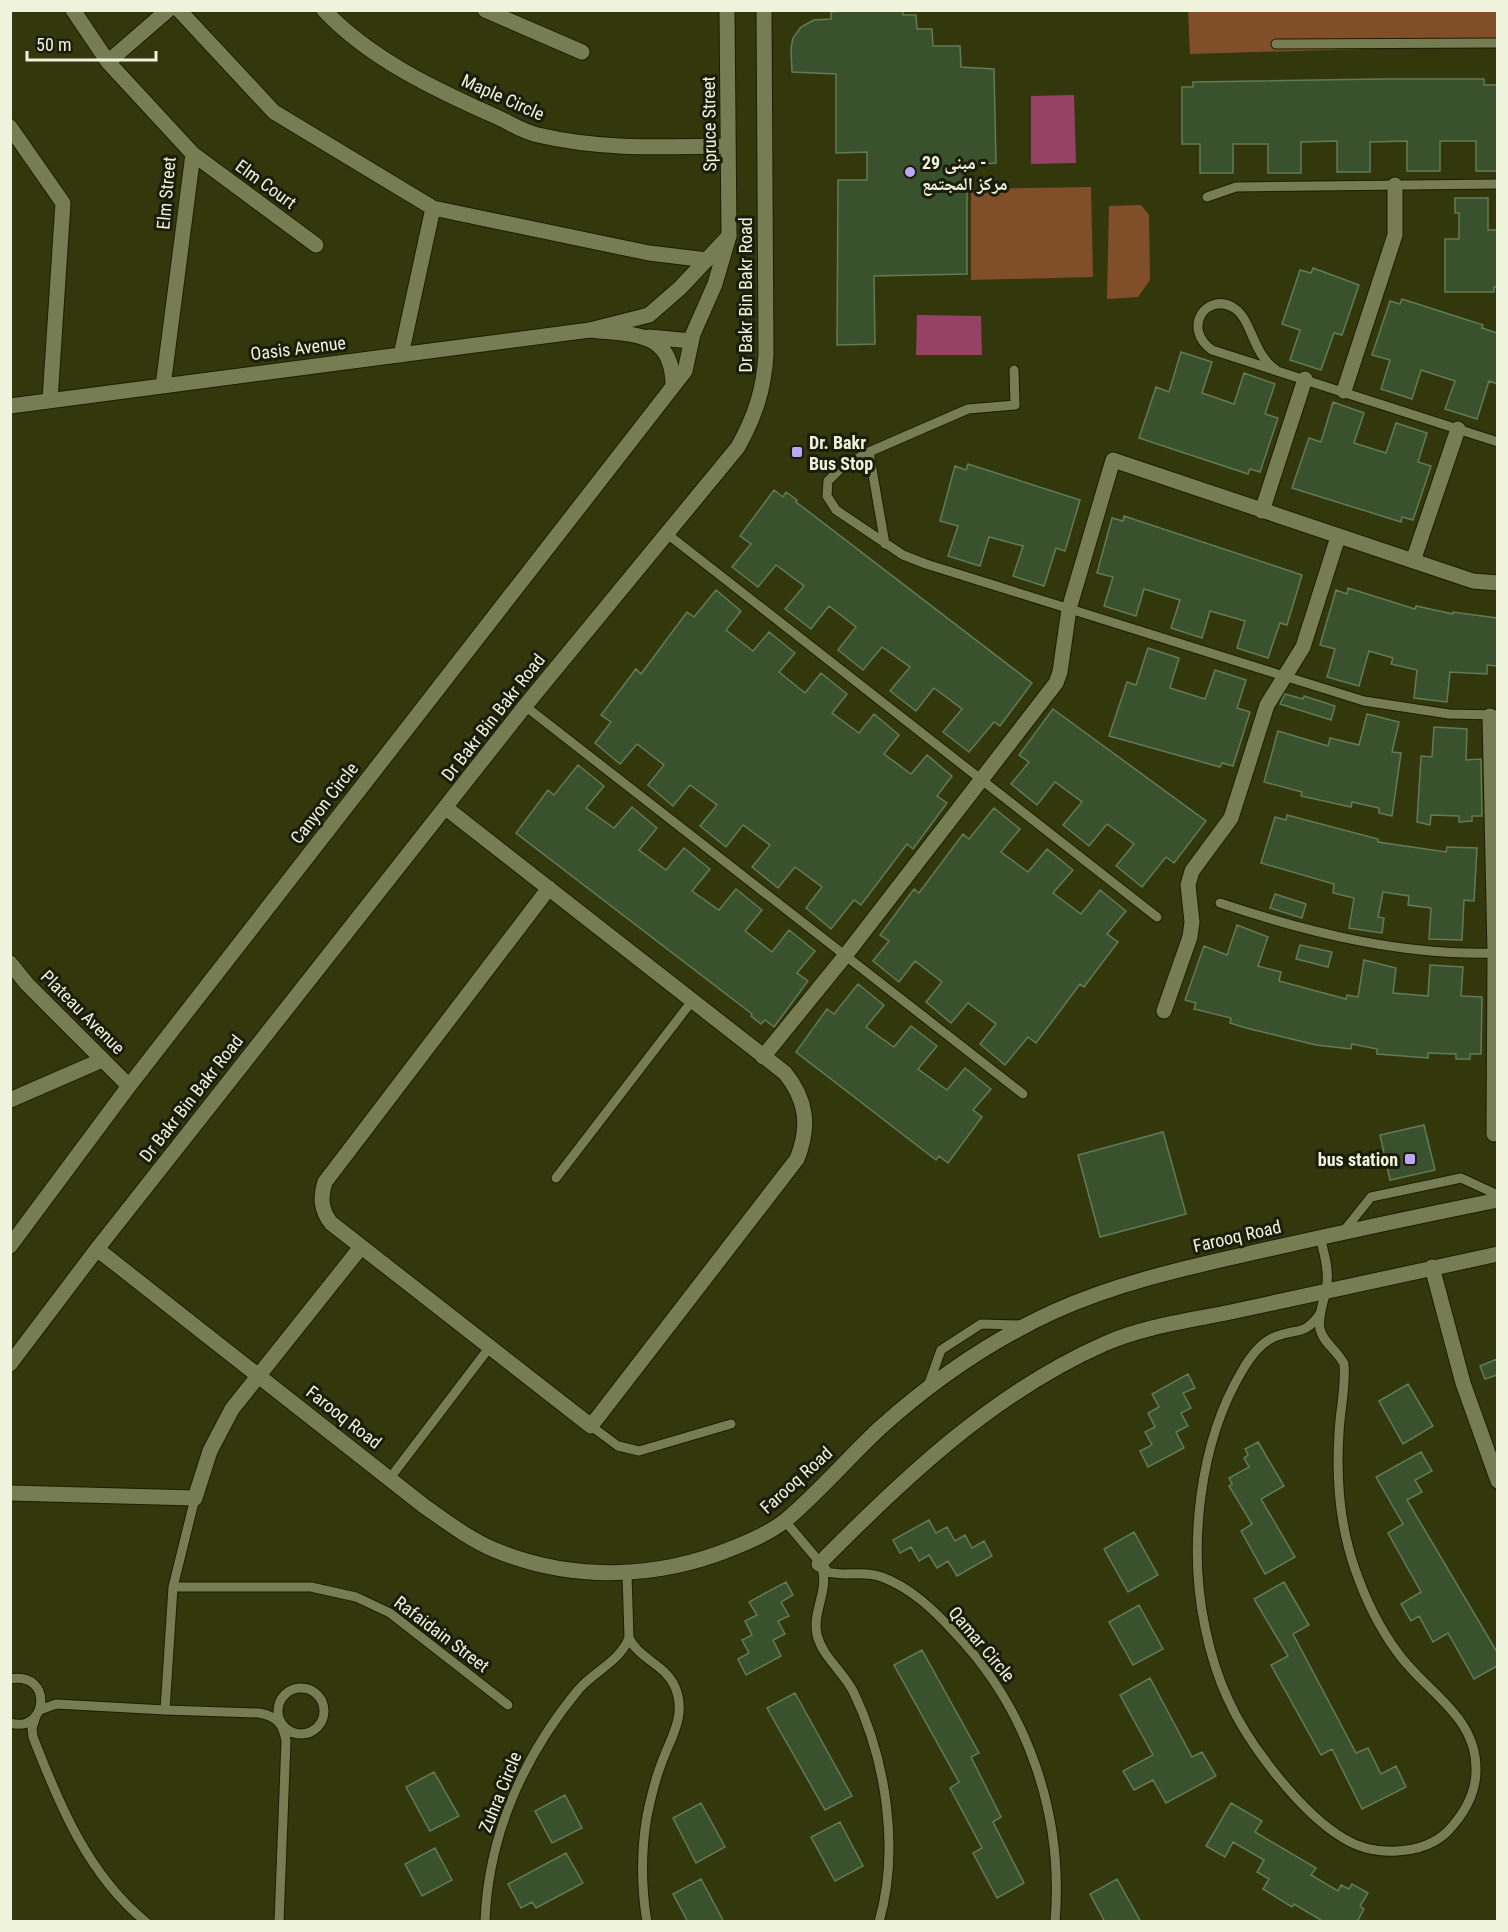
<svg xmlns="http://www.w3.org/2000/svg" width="1508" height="1932" font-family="'Roboto Condensed','Noto Naskh Arabic',sans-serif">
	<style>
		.green { fill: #814e2a }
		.water { fill: #964266 }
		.building { fill: #3a512e; stroke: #627b56; stroke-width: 1.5 }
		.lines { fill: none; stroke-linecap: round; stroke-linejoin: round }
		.lane-casing { stroke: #1b1e00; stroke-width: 11 }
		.street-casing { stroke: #1b1e00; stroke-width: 17 }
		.secondary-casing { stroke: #1b1e00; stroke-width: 17 }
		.lane { stroke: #767d52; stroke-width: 9 }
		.street { stroke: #767d52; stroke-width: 15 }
		.secondary { stroke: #767d52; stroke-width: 15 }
		.poi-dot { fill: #bca9f5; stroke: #1b1d0c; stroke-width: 2 }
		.labels { text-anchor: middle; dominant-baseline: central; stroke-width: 6; stroke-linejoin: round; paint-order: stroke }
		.street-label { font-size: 18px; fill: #eff3dc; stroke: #1b1d0c }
		.poi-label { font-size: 18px; font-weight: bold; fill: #eff3dc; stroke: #1b1d0c; text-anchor: start }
	</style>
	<rect width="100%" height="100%" fill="#33370c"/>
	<path class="green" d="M 1188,11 L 1497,11 L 1497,45 L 1190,54 Z
		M 1091,187 L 1093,277 L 971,280 L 971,189 Z
		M 1141,205 L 1149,215 L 1150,280 L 1138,297 L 1107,299 L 1109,206 Z"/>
	<path class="water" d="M 1074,95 L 1076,163 L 1031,164 L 1031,96 Z
		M 917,315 L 981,316 L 982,355 L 916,355 Z"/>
	<path class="building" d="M 852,10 L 903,10 L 903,15 L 916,15 L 917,29 L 932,29 L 933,46 L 960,46 L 961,67 L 994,69 L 996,163 L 967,165 L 967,274 L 874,276 L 875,344 L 837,345 L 838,180 L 867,180 L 867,152 L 836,153 L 836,74 L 792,72 L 791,48 L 793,38 L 801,27 L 814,20 L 831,19 L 831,12 Z
		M 1379,79 L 1484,79 L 1484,85 L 1497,85 L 1497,171 L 1476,171 L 1476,141 L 1440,141 L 1440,171 L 1407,171 L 1407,141 L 1370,142 L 1370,172 L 1337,172 L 1337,141 L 1301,142 L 1301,173 L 1268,173 L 1268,144 L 1233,144 L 1233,173 L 1200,173 L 1200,144 L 1182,144 L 1182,87 L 1193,87 L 1193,82 Z
		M 1455,198 L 1488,198 L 1488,230 L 1497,230 L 1497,287 L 1494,287 L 1494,292 L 1445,292 L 1445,239 L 1459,239 L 1459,213 L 1455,213 Z
		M 1313,268 L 1359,285 L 1342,335 L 1334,333 L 1321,370 L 1290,360 L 1300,330 L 1282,324 L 1300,270 L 1311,273 Z
		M 1402,299 L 1483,325 L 1482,328 L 1497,333 L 1497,384 L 1489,381 L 1477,419 L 1445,409 L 1455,381 L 1421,370 L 1412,399 L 1381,389 L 1390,360 L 1372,355 L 1390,301 L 1400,304 Z
		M 1181,352 L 1212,362 L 1202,393 L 1234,404 L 1244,373 L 1275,384 L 1265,414 L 1278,418 L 1260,472 L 1250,469 L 1248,474 L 1139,438 L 1156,387 L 1169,392 Z
		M 1333,402 L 1364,413 L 1354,443 L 1386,453 L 1396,423 L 1427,433 L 1418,462 L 1431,466 L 1413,520 L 1402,517 L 1401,522 L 1292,488 L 1309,438 L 1321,442 Z
		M 968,464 L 1080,500 L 1065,551 L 1056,548 L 1044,586 L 1013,576 L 1023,546 L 989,537 L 980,566 L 948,556 L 958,526 L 940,521 L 955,466 L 966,470 Z
		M 774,490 L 783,497 L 786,492 L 797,500 L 796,502 L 1032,683 L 1000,726 L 994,722 L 969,752 L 943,732 L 962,709 L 934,688 L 916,711 L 890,691 L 910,667 L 882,647 L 863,670 L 838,650 L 856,627 L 829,606 L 811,629 L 785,609 L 804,586 L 776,565 L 758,587 L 732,567 L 751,544 L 740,536 Z
		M 1124,516 L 1302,575 L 1287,625 L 1280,623 L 1268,658 L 1237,648 L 1245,621 L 1210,611 L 1202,638 L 1171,628 L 1180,600 L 1144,589 L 1136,616 L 1104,606 L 1113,577 L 1097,573 L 1112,518 L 1123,521 Z
		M 1348,588 L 1415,609 L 1416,606 L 1453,614 L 1453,612 L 1497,618 L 1497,666 L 1487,665 L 1487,674 L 1450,672 L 1447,702 L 1414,698 L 1417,670 L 1391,664 L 1393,658 L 1369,651 L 1359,686 L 1327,677 L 1335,649 L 1320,645 L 1336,590 L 1347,594 Z
		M 716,590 L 741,611 L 726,630 L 753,651 L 769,632 L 795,653 L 779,672 L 805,693 L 821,673 L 847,694 L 832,713 L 859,733 L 874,714 L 899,735 L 884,754 L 911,774 L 927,755 L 952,776 L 937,796 L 947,803 L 913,849 L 907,844 L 861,905 L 854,900 L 831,929 L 806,908 L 822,887 L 795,867 L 778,888 L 752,867 L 770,845 L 743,825 L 726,847 L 700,826 L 717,805 L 690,785 L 673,806 L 648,785 L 664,765 L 637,744 L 620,764 L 595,743 L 611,722 L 601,715 L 636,669 L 641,674 L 687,612 L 694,617 Z
		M 1148,648 L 1179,658 L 1170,688 L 1205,699 L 1215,670 L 1246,680 L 1237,708 L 1250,712 L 1233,766 L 1222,763 L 1220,767 L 1109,736 L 1127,682 L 1136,685 Z
		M 1285,694 L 1303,699 L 1304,696 L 1335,706 L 1331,720 L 1280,704 Z
		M 1053,709 L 1206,821 L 1174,863 L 1166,857 L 1142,887 L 1116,866 L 1134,844 L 1107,824 L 1089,846 L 1063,825 L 1082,802 L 1055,782 L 1037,805 L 1011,784 L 1029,762 L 1019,755 Z
		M 1367,714 L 1399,722 L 1392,752 L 1401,753 L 1392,816 L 1379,813 L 1379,808 L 1352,802 L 1351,807 L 1301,796 L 1302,792 L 1264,782 L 1278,731 L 1328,746 L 1330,738 L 1359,745 Z
		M 1434,727 L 1467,729 L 1466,760 L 1481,759 L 1482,816 L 1472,816 L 1472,821 L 1459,822 L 1459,816 L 1431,815 L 1430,825 L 1417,822 L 1421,756 L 1432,757 Z
		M 578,765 L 604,786 L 586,808 L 614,828 L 632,807 L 657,828 L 639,850 L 666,870 L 684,848 L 710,869 L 692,891 L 719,910 L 736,889 L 762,910 L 745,931 L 772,952 L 789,930 L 815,951 L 797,973 L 808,981 L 774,1027 L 765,1020 L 761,1024 L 751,1016 L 752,1014 L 516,833 L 548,790 L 554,795 Z
		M 994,808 L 1020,829 L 1001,852 L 1028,872 L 1047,849 L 1073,870 L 1053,893 L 1081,914 L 1100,890 L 1126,911 L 1107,934 L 1118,942 L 1084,987 L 1080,984 L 1036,1043 L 1028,1037 L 1005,1065 L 980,1044 L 996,1024 L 968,1003 L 951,1023 L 926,1002 L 942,982 L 915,961 L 899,982 L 873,961 L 889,941 L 880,935 L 914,889 L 919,893 L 963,834 L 969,839 Z
		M 1287,815 L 1378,839 L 1378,842 L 1446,852 L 1447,847 L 1477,848 L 1474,901 L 1464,900 L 1462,940 L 1429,939 L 1431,908 L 1408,905 L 1409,896 L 1383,892 L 1378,917 L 1384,918 L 1382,933 L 1349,928 L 1354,898 L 1333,893 L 1334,884 L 1261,863 L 1275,817 L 1286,820 Z
		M 1275,894 L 1306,904 L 1302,918 L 1270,908 Z
		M 1237,925 L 1268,937 L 1258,966 L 1281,972 L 1279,981 L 1346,999 L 1347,995 L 1358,997 L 1364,960 L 1396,968 L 1393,993 L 1428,996 L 1430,965 L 1463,967 L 1461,996 L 1482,997 L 1481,1054 L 1470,1054 L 1470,1059 L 1456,1059 L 1456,1054 L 1428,1053 L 1428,1058 L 1377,1054 L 1377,1049 L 1352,1044 L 1351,1049 L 1316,1045 L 1246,1028 L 1230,1023 L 1231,1018 L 1194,1009 L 1196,1003 L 1185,1000 L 1204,946 L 1227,955 Z
		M 1300,945 L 1332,952 L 1328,967 L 1296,959 Z
		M 858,984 L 884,1005 L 866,1027 L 894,1047 L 911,1026 L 937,1046 L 918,1069 L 947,1090 L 965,1068 L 991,1089 L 973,1110 L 982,1117 L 948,1163 L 939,1156 L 936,1160 L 796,1052 L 827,1009 L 834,1014 Z
		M 1424,1125 L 1435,1170 L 1390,1180 L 1380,1135 Z
		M 1163,1132 L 1186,1214 L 1100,1237 L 1078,1155 Z
		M 1497,1359 L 1497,1375 L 1485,1379 L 1480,1366 Z
		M 1188,1374 L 1195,1388 L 1183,1393 L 1191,1408 L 1181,1413 L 1188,1426 L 1176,1432 L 1184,1448 L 1148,1467 L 1140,1451 L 1152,1445 L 1145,1432 L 1155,1427 L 1148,1413 L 1159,1407 L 1152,1394 Z
		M 1408,1384 L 1433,1426 L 1403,1444 L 1379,1401 Z
		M 1258,1442 L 1284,1486 L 1261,1499 L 1295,1557 L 1265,1574 L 1241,1531 L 1252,1524 L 1229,1486 L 1232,1484 L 1229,1478 L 1249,1467 L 1244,1458 L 1248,1455 L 1245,1449 Z
		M 1421,1452 L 1432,1471 L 1415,1480 L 1422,1492 L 1407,1500 L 1497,1652 L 1497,1666 L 1474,1679 L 1448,1633 L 1433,1642 L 1419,1616 L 1411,1621 L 1401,1604 L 1421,1592 L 1388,1533 L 1403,1524 L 1376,1477 Z
		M 929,1520 L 936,1533 L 947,1527 L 955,1541 L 965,1535 L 972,1548 L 984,1541 L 992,1556 L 957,1576 L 948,1561 L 937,1568 L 929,1555 L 919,1561 L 911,1547 L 900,1553 L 893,1540 Z
		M 1134,1532 L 1158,1575 L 1128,1592 L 1104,1549 Z
		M 786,1582 L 793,1595 L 781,1602 L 789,1616 L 778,1621 L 785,1634 L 773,1640 L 781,1656 L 746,1675 L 738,1659 L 749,1653 L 742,1640 L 752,1635 L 745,1621 L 757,1615 L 749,1602 Z
		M 1284,1582 L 1309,1625 L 1293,1634 L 1356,1753 L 1368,1748 L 1381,1774 L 1396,1766 L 1406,1787 L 1362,1809 L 1332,1749 L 1321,1755 L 1271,1665 L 1288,1656 L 1254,1599 Z
		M 1139,1605 L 1163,1649 L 1133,1665 L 1109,1622 Z
		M 922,1650 L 979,1753 L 971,1757 L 1001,1817 L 993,1822 L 1024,1883 L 997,1898 L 973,1853 L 982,1848 L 950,1788 L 959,1782 L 894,1665 Z
		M 1150,1678 L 1192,1757 L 1202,1752 L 1216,1776 L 1166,1803 L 1153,1780 L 1134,1790 L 1123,1771 L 1153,1755 L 1120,1695 Z
		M 795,1693 L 852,1796 L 825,1810 L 767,1708 Z
		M 434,1772 L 459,1816 L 430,1831 L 406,1787 Z
		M 565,1795 L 582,1828 L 552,1843 L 535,1811 Z
		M 701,1803 L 725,1847 L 696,1863 L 673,1818 Z
		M 1231,1803 L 1262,1821 L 1255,1832 L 1316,1868 L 1311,1875 L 1338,1891 L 1341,1885 L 1349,1889 L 1352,1884 L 1368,1893 L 1360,1906 L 1364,1909 L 1357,1922 L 1324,1922 L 1294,1904 L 1292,1907 L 1263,1889 L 1269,1879 L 1257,1872 L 1264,1860 L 1233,1842 L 1225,1857 L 1206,1846 Z
		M 840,1822 L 863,1866 L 835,1881 L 811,1837 Z
		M 435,1848 L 452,1880 L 422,1896 L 405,1864 Z
		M 566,1853 L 583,1883 L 536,1908 L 532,1902 L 521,1908 L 508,1884 Z
		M 701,1879 L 724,1922 L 688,1922 L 673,1894 Z
		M 1117,1879 L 1141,1922 L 1105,1922 L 1090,1894 Z"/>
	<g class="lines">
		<defs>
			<path id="lane" d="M 1276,44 L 1498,43
				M 1207,197 L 1236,187 L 1498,184
				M 1275,369 C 1252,353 1252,319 1234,308 C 1207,291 1181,328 1212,350 L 1498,442
				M 1014,370 L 1015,405 L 968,409 L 869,452 L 842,467 L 828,481 L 827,496 L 836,510 L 903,555 L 926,564 L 1364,701 L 1449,714 L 1498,715
				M 869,452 L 885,544
				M 666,533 L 1157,917
				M 525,706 L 1023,1094
				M 1220,903 C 1310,933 1402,956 1498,953
				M 556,1178 L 692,1001
				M 1343,1232 L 1371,1197 L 1461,1178 L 1498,1195
				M 1320,1236 C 1323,1251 1329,1267 1327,1283 C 1326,1298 1317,1314 1320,1329 C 1323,1343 1338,1351 1344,1364 C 1346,1387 1340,1410 1339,1433 C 1336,1479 1340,1526 1355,1569 C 1365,1598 1380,1629 1398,1653 C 1426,1692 1477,1716 1476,1770 C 1476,1794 1464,1814 1448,1831 C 1434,1845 1417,1850 1397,1851 C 1379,1852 1359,1848 1343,1838 C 1301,1813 1248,1744 1228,1699 C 1217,1676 1210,1651 1205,1627 C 1188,1546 1199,1443 1242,1371 C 1250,1357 1262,1341 1277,1336 C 1298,1328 1304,1336 1320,1314
				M 928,1386 L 941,1350 L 981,1324 L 1022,1325
				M 591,1426 L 618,1446 L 639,1451 L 731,1424
				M 390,1478 L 489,1348
				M 195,1498 L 173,1587 L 165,1710 L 259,1713 C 276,1716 283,1723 286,1741 L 279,1922
				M 785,1521 L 828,1572 C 847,1577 864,1570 882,1577 C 911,1588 934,1610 954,1632 C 1028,1709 1064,1815 1055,1922
				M 822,1568 C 829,1591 812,1611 817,1635 C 823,1658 844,1672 854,1693 C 886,1760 900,1849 879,1922
				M 173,1587 L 311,1587 L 356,1597 L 390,1613 L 508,1705
				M 629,1638 C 639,1659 666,1665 675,1687 C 687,1715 671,1737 662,1762 C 655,1779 651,1797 647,1816 C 641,1851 641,1886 647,1922
				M 10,1679 C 54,1671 48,1734 10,1723
				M278 1711a23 23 0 1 1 46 0a23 23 0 1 1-46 0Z
				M 40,1710 L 56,1704 L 165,1710
				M 36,1716 L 32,1728 L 33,1737 C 59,1804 88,1875 146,1922
				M 485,1922 C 488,1835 524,1755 579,1689 C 596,1670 619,1662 629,1638 L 627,1574"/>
			<path id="street" d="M 73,10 L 108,62 L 193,154 L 163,386
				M 179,10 L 274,112 L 433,208 L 649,253 L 707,260
				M 324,10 C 370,59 436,90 497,117 C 510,123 524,132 538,135 C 601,150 664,147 728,146
				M 485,10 L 582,52
				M 108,62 L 168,10
				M 10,127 L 63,203 L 50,400
				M 193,154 L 316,245
				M 401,355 L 433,208
				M 1344,391 L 1395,235 L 1395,185
				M 10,406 L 590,330 L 649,315 L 680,288 L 729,236
				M 1262,511 L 1305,379
				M 1413,561 L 1458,429
				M 1490,716 L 1495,953 L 1494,1134
				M 446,808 L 785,1073 C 807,1100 810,1127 797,1159 L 591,1426 L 331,1223 C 321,1210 320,1198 325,1182 L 549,888
				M 10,963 L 27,984 L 129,1086
				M 1164,1011 L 1190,937 L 1192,922 L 1188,885 L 1192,871 L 1231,818 L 1267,705 L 1303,647 L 1338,537
				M 763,1057 L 845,956 L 1056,683 L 1060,672 L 1069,609 L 1113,460 L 1473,581 L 1498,583
				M 10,1100 L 102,1060
				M 1432,1267 L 1463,1383 L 1498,1481
				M 10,1493 L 195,1498 L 210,1451 L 232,1409 L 361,1247
				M 819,1564 C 903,1479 993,1393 1104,1344 C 1147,1325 1195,1320 1240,1310 C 1326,1291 1412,1272 1498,1254"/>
			<path id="secondary" d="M 590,330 C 633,335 673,330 673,386
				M 649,337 L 691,341
				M 10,1246 L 129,1086 L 685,371 L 693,334 L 715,284 L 729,236 L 727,10
				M 97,1249 L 424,1506 C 447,1522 469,1539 495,1550 C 572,1582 657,1579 733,1548 C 751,1541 771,1532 786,1520 C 819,1492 848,1458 880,1428 C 931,1382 990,1341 1053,1312 C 1115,1284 1180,1269 1247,1254 C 1330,1235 1414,1217 1498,1200
				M 10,1364 L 97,1249 L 525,706 L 738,447 C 755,416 764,390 766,354 L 764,10"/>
		</defs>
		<use href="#lane" class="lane-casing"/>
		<use href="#street" class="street-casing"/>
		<use href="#secondary" class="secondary-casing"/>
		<use href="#lane" class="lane"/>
		<use href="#street" class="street"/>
		<use href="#secondary" class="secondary"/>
	</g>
	<g class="poi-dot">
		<circle cx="910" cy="172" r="6"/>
		<rect x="791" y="446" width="12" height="12" rx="3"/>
		<rect x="1404" y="1153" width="12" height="12" rx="3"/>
	</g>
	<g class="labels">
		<g class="street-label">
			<text transform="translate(503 97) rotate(24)">Maple Circle</text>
			<text transform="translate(709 124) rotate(-91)">Spruce Street</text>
			<text transform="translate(266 184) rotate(36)">Elm Court</text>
			<text transform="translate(166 193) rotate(-85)">Elm Street</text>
			<text transform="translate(745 295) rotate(-90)">Dr Bakr Bin Bakr Road</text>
			<text transform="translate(298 348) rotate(-7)">Oasis Avenue</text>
			<text transform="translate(493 717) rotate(-52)">Dr Bakr Bin Bakr Road</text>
			<text transform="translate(324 803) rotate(-52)">Canyon Circle</text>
			<text transform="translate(83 1012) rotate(45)">Plateau Avenue</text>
			<text transform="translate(191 1098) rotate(-52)">Dr Bakr Bin Bakr Road</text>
			<text transform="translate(1237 1236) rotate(-13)">Farooq Road</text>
			<text transform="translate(344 1417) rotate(38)">Farooq Road</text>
			<text transform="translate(796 1480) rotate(-42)">Farooq Road</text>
			<text transform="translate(442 1634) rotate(37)">Rafaidain Street</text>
			<text transform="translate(982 1644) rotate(50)">Qamar Circle</text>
			<text transform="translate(500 1792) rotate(-68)">Zuhra Circle</text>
		</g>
		<g class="poi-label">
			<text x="922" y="162">مبنى 29 -<tspan x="922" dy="21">مركز المجتمع</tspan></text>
			<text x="809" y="442">Dr. Bakr<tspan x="809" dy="21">Bus Stop</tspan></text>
			<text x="1398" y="1159" text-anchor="end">bus station</text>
		</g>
	</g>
	<rect width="1508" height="1932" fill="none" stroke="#eff3dc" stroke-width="24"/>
	<path d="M27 51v9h129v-9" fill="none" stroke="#eff3dc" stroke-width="3"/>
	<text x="36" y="51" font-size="18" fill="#eff3dc" stroke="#1b1d0c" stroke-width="4.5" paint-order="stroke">50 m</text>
</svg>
